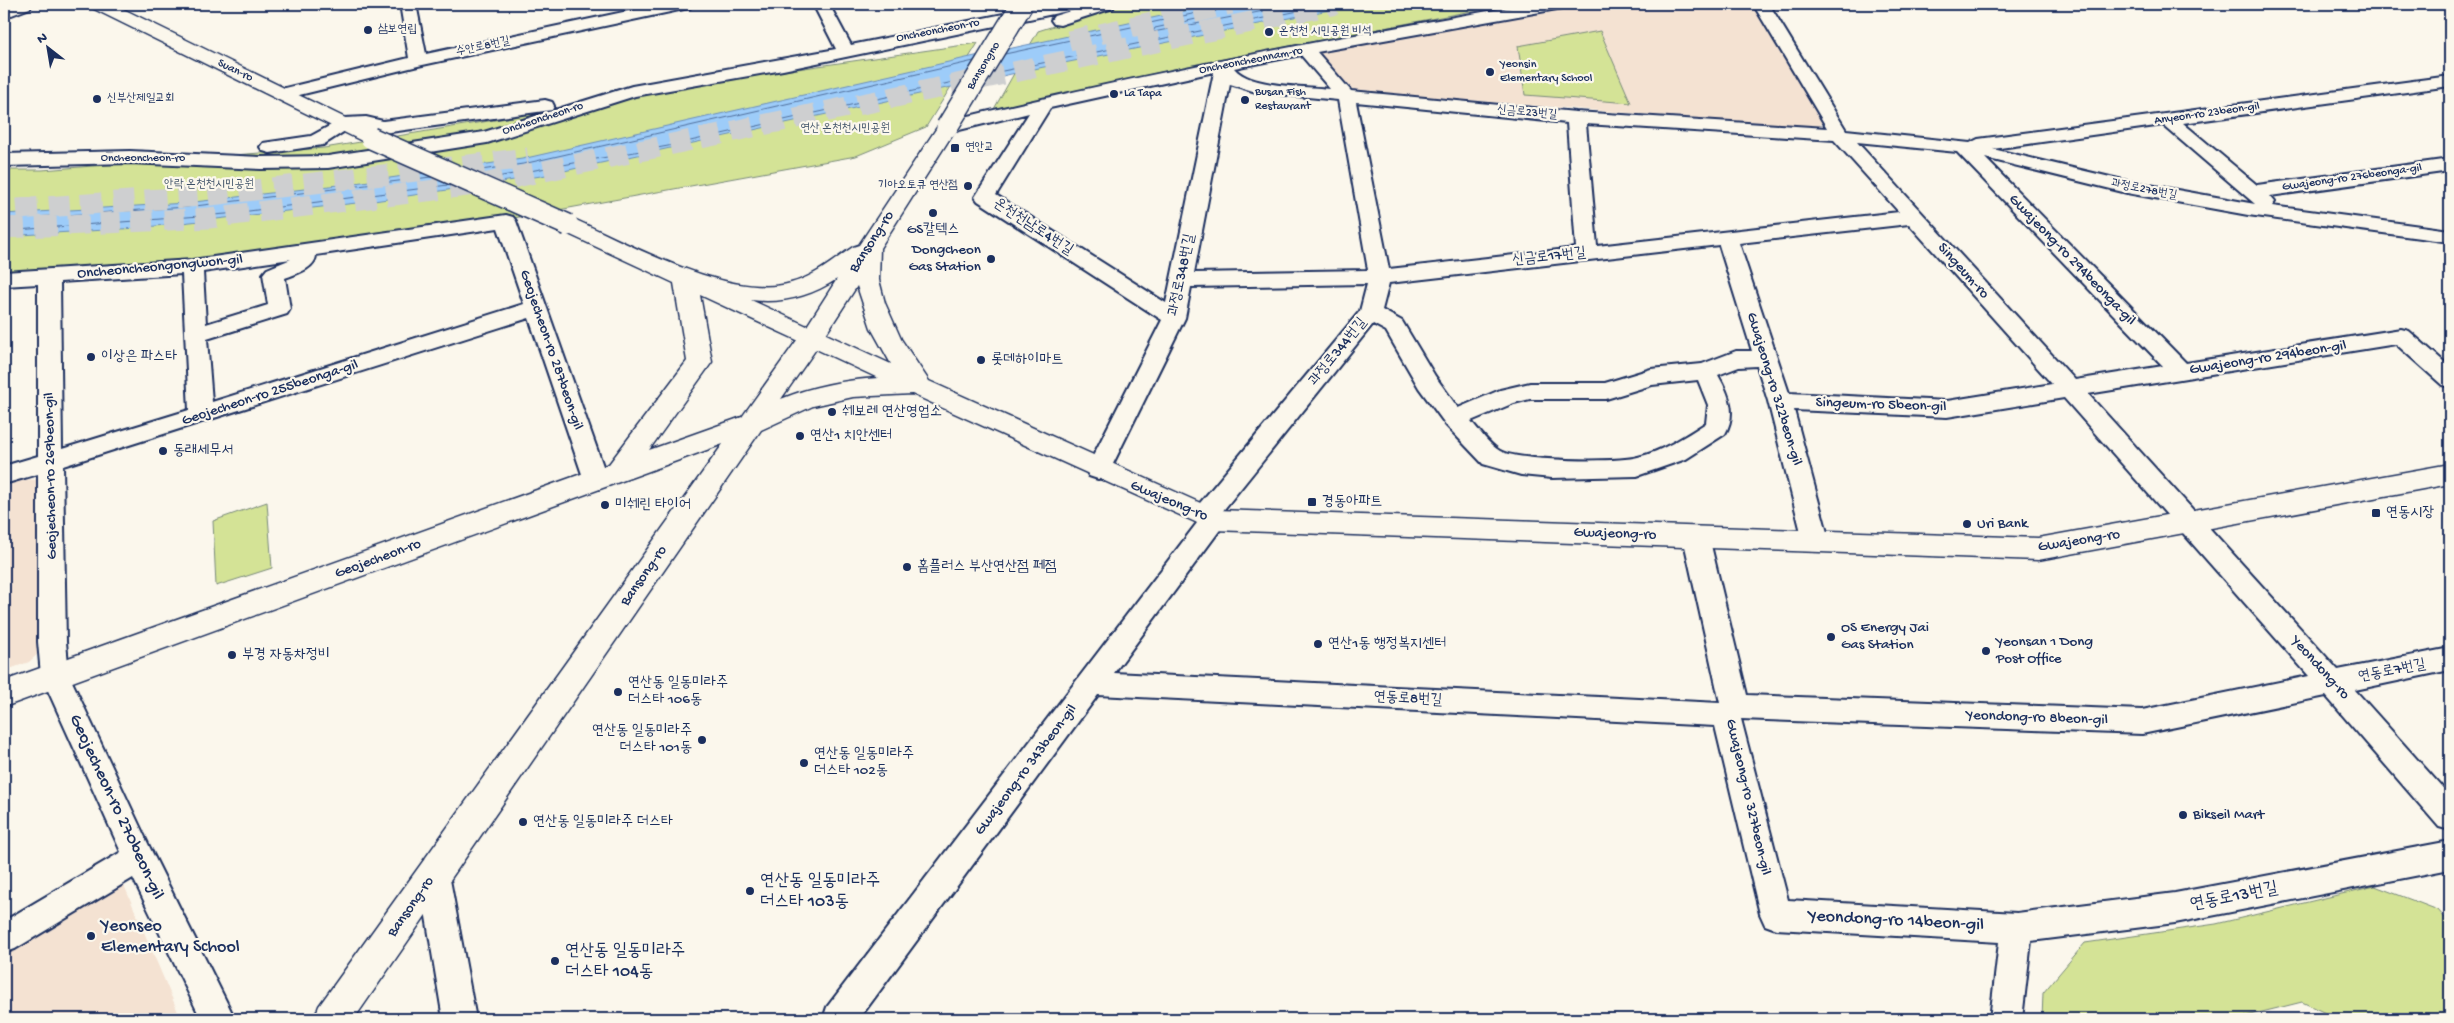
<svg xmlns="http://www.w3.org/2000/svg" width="2454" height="1023" font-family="'Gochi Hand','Poor Story',sans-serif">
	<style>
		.built { fill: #f4e2d2 }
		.green { fill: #d4e396; stroke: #78897a }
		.water { fill: #9dccf9; stroke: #698dbb }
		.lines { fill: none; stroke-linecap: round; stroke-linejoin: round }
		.shore { stroke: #4f6e9c; stroke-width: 1 }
		.highway-tunnel { stroke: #cecfd0; stroke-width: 21; stroke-dasharray: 21 11; stroke-linecap: butt }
		.minor-casing { stroke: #1b2f5e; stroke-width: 4 }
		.major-casing { stroke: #1b2f5e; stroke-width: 3 }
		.minor { fill: #fbf7ec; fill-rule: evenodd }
		.major { fill: #fbf7ec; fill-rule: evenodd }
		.major-bridge-casing { stroke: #1b2f5e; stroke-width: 24; stroke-linecap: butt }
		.major-bridge { stroke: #fbf7ec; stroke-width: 21 }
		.poi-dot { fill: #1b2f5e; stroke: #fbf7ec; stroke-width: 2 }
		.labels { text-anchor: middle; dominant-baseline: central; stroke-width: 4.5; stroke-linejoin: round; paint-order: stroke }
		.far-poi-label { font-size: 12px; fill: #1b2f5e; stroke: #fbf7ec; text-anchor: start }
		.far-street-label { font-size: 12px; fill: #1b2f5e; stroke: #fbf7ec }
		.far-park-label { font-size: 12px; fill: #405369; stroke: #fbf7ec }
		.street-label { font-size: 15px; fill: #1b2f5e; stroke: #fbf7ec }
		.poi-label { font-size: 15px; fill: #1b2f5e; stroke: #fbf7ec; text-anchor: start }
		.near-street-label { font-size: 18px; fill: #1b2f5e; stroke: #fbf7ec }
		.near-poi-label { font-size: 18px; fill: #1b2f5e; stroke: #fbf7ec; text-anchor: start }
	</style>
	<rect width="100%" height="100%" fill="#fbf7ec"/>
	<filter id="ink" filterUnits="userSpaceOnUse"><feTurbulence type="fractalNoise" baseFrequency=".02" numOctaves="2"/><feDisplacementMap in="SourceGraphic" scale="10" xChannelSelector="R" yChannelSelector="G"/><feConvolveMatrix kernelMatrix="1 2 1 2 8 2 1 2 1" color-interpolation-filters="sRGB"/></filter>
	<g filter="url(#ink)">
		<path class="built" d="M 1587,4 L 1752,4 L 1822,123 L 1818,128 L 1351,91 L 1319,53 Z
			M 21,479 L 39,480 L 40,652 L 29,662 L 4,671 L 4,484 Z
			M 124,885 L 181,1019 L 4,1019 L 4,956 Z"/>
		<path class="green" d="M 1123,4 L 1508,4 L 1202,63 L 994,109 L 1038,31 Z
			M 1600,31 L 1631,103 L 1525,95 L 1518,46 Z
			M 978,43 L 926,127 L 856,156 L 514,218 L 191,265 L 4,276 L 4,170 L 42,170 L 324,148 L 556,110 L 721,80 Z
			M 267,502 L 272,568 L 216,586 L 213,521 Z
			M 2375,886 L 2438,910 L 2450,924 L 2450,1019 L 2338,1019 L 2302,1002 L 2246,1016 L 2244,1019 L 2042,1019 L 2043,993 L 2085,943 L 2216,924 Z"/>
		<path class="water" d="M 1217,4 L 1359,4 L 1039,68 L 541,176 L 374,201 L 138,228 L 4,236 L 4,214 L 186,203 L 355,183 L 522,159 L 966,58 Z"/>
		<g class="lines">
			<path class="shore" d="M 1217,4 L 1216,11 L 1210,16 L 1155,28 L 1153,32 L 1301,4
				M 1005,54 L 1206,11 L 1211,4
				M 993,73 L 1333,4
				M 474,171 L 523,164 L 974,61
				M 491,178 L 668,146 L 962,80
				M 4,219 L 187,207 L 431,177
				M 4,231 L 226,214 L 448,185"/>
			<path class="highway-tunnel" d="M 1069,41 L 1231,4
				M 17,209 L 203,196 L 528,158
				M 4,228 L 209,218 L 483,184 L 1336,4"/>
			<defs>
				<path id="minor" d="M 11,4 L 32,4 L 30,8 L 4,18 L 4,7 Z
					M 400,4 L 416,4 L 426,54 L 661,4 L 692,4 L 690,8 L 684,9 L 418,66 L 283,99 L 277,98 L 274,94 L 277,90 L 409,58 Z
					M 813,4 L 829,4 L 851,45 L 1052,4 L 1083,4 L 1081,7 L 1091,4 L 1115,4 L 1113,8 L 1060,25 L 1054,24 L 1051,20 L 1054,16 L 1077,9 L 783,70 L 635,96 L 487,143 L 328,168 L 261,169 L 130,163 L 4,166 L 4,154 L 130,151 L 261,157 L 328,156 L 484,132 L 632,86 L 836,49 Z
					M 1529,4 L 1565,4 L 1563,8 L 1557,9 L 1317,52 L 1351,91 L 1576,112 L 1827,128 L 1753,4 L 1769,4 L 1846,130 L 1970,143 L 1978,139 L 2450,76 L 2450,86 L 2183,123 L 2257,185 L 2450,159 L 2450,171 L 2270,196 L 2275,202 L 2272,206 L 2450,230 L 2450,242 L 2248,215 L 2127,193 L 1985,158 L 2186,363 L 2401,329 L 2409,331 L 2450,367 L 2450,387 L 2442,385 L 2396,344 L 2088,394 L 2338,670 L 2450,648 L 2450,670 L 2355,690 L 2450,796 L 2450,830 L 2439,827 L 2326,696 L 2142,734 L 1741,719 L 1788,900 L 2017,913 L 2175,893 L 2450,841 L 2450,869 L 2175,923 L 2031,941 L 2022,1019 L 1990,1019 L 1999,942 L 1776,929 L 1765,925 L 1760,914 L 1715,726 L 1098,695 L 859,1019 L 823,1019 L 827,1007 L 1197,523 L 1191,516 L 1195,509 L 1360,311 L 1367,284 L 1191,287 L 1185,318 L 1110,470 L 1107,476 L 1098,479 L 1089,476 L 1086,470 L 1162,320 L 978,201 L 975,197 L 1029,113 L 947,133 L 940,131 L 938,127 L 940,123 C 1135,75 1331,38 1529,4 ZM 1301,55 L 1330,89 C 1305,86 1250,88 1234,68 ZM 1214,72 L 1166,303 L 996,195 L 1050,108 ZM 1230,84 L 1256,92 L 1338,100 L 1368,270 L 1194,273 ZM 1356,102 L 1567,123 L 1576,248 L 1389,269 ZM 1586,124 L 1834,140 L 1899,212 L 1597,246 ZM 2163,125 L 2255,204 L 2127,181 L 1993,149 ZM 1857,142 L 1957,152 L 2163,366 L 2075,380 ZM 1909,224 L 2052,384 L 1947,401 L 1789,393 L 1739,243 ZM 1719,245 L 1752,351 L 1736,351 L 1702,364 L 1651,369 L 1605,383 L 1530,383 L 1500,390 L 1458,408 L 1435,376 L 1402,321 L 1382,310 L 1389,283 ZM 1373,324 L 1386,331 L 1419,388 L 1446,425 L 1483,464 L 1521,475 L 1552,478 L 1637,476 L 1686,459 L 1725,434 C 1737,414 1729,394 1718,375 L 1739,367 L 1757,366 L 1768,401 L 1803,540 L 1807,547 L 1816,550 L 1825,547 L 1829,540 L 1794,410 L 1947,417 L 2064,398 L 2309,676 L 2142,710 L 1747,695 L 1709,537 L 1705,530 L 1696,527 L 1687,530 L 1683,537 L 1720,703 L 1114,673 L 1222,527 L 1226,520 L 1221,513 ZM 1698,380 L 1708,405 L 1706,423 C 1684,437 1663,451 1638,457 C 1618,463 1517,461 1500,451 C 1489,445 1479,430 1471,421 L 1514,403 L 1530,399 L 1606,399 L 1652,385 Z
					M 545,100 L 552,102 L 554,106 L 552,110 L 383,133 L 366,129 L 348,129 L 323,145 L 270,153 L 263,151 L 260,147 L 263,143 L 311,136 L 344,118 L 366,117 L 383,121 Z
					M 506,215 L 513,217 L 516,221 L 608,480 L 605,486 L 596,489 L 587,486 L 584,480 L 529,318 L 63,466 L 66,642 L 69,675 L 150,848 L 235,1019 L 201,1019 L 133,878 L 15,949 L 4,953 L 4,921 L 121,852 L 41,675 L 38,642 L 38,474 L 4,484 L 4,466 L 38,456 L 38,284 L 4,286 L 4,272 L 192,260 ZM 498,228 L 524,304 L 212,402 L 207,339 L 287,314 L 290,309 L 285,278 C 296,274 316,268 316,255 ZM 291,259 L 267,269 L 263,274 L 268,305 L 206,324 L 203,272 ZM 182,274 L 189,410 L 62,449 L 60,282 Z
					M 434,860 L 445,864 L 449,874 L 476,1019 L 443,1019 L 419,874 L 423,864 Z"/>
				<path id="major" d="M 90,4 L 113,4 L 378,134 L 381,138 L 378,142 L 371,144 L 364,142 L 92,8 Z
					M 947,121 L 954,123 L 957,127 L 880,248 L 879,280 L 885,303 L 901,339 L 929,381 L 1216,510 L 2038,538 L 2450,464 L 2450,484 L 2038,560 L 1213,530 L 912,394 L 853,397 L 813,406 L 761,430 L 354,1019 L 314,1019 L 319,1006 L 723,444 L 4,707 L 4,681 L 609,464 L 687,361 L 674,283 L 560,230 L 557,225 L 560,220 L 568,218 L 576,220 C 629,244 732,301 791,283 C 814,277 834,260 853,247 L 859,245 L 940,123 ZM 837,279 L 807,326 L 751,300 C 783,304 811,296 837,279 ZM 857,286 L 871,328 L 891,364 L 826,334 ZM 700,295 L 797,340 L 742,417 L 649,450 L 712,362 ZM 816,349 L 878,378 C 845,380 812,386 781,399 Z"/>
			</defs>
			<use href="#minor" class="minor-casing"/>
			<use href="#major" class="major-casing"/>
			<use href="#minor" class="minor"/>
			<use href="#major" class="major"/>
			<defs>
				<path id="major-bridge" d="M 947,127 L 1022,4
					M 371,138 L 568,225"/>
			</defs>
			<use href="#major-bridge" class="major-bridge-casing"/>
			<use href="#major-bridge" class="major-bridge"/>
		</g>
	</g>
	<g class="poi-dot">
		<circle cx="368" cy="30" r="5"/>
		<circle cx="1269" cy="32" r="5"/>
		<circle cx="1490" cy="72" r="5"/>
		<circle cx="1114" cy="94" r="5"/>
		<circle cx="97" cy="99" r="5"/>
		<circle cx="1245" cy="100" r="5"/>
		<rect x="950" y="143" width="10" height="10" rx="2.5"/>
		<circle cx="968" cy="186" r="5"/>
		<circle cx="933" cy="213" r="5"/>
		<circle cx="991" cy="259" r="5"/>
		<circle cx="91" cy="357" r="5"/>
		<circle cx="981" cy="360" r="5"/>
		<circle cx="832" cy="412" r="5"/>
		<circle cx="800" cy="436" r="5"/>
		<circle cx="163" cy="451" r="5"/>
		<rect x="1307" y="497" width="10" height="10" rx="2.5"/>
		<circle cx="605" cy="505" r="5"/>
		<rect x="2371" y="508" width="10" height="10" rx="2.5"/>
		<circle cx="1967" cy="524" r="5"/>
		<circle cx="907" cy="567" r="5"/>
		<circle cx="1831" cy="637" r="5"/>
		<circle cx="1318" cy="644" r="5"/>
		<circle cx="1986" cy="651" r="5"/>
		<circle cx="232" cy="655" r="5"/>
		<circle cx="618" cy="692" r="5"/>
		<circle cx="702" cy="740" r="5"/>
		<circle cx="804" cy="763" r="5"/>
		<circle cx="2183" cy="815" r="5"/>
		<circle cx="523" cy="822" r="5"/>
		<circle cx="750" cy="891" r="5"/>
		<circle cx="91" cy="936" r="5"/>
		<circle cx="555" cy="961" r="5"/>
	</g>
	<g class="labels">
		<g class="far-poi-label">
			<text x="378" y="30">삼보연립</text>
			<text x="1279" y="32">온천천 시민공원 비석</text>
			<text x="1500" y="65">Yeonsin<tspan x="1500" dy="14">Elementary School</tspan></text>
			<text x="1255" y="93">Busan Fish<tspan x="1255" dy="14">Restaurant</tspan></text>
			<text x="1124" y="94">La Tapa</text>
			<text x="107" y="99">신부산제일교회</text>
			<text x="965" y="148">연안교</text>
			<text x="958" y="186" text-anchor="end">기아오토큐 연산점</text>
		</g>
		<g class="far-street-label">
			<text transform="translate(938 31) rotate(-11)">Oncheoncheon-ro</text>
			<text transform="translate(483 47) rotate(-12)">수안로8번길</text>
			<text transform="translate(1251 61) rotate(-11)">Oncheoncheonnam-ro</text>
			<text transform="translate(984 66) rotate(-59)">Bansongno</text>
			<text transform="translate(235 71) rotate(26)">Suan-ro</text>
			<text transform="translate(1527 113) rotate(5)">신금로23번길</text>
			<text transform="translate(2207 114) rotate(-8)">Anyeon-ro 23beon-gil</text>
			<text transform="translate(543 119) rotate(-18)">Oncheoncheon-ro</text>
			<text x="143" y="159">Oncheoncheon-ro</text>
			<text transform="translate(2352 178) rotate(-8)">Gwajeong-ro 276beonga-gil</text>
			<text transform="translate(2144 190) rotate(11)">과정로278번길</text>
		</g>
		<g class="far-park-label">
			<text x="845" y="129">연산 온천천시민공원</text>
			<text x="209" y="185">안락 온천천시민공원</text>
		</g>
		<g class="street-label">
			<text transform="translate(1033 227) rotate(33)">온천천남로4번길</text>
			<text transform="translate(872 242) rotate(-57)">Bansong-ro</text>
			<text transform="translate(1549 257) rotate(-6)">신금로17번길</text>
			<text transform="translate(2072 260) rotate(46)">Gwajeong-ro 294beonga-gil</text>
			<text transform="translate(160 267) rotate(-5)">Oncheoncheongongwon-gil</text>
			<text transform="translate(1963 271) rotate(48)">Singeum-ro</text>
			<text transform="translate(1182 275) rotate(-78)">과정로348번길</text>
			<text transform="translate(551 350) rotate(71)">Geojecheon-ro 287beon-gil</text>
			<text transform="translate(1338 352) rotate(-51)">과정로344번길</text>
			<text transform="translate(2268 358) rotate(-9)">Gwajeong-ro 294beon-gil</text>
			<text transform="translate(1774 389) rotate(73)">Gwajeong-ro 322beon-gil</text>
			<text transform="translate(270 393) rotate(-18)">Geojecheon-ro 255beonga-gil</text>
			<text transform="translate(1881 405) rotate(2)">Singeum-ro 5beon-gil</text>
			<text transform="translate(51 476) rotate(-91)">Geojecheon-ro 269beon-gil</text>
			<text transform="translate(1169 501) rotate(23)">Gwajeong-ro</text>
			<text transform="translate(1615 534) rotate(2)">Gwajeong-ro</text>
			<text transform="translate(2079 541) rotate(-9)">Gwajeong-ro</text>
			<text transform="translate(378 559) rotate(-20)">Geojecheon-ro</text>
			<text transform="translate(644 576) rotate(-55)">Bansong-ro</text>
			<text transform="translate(2320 668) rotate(48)">Yeondong-ro</text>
			<text transform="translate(2392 671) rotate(-11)">연동로7번길</text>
			<text transform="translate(1408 699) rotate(3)">연동로8번길</text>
			<text transform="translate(2037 718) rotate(2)">Yeondong-ro 8beon-gil</text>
			<text transform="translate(1026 770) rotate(-53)">Gwajeong-ro 343beon-gil</text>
			<text transform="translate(1748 797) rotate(77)">Gwajeong-ro 327beon-gil</text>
			<text transform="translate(411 907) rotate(-55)">Bansong-ro</text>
		</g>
		<g class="poi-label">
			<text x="933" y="230" text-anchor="middle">GS칼텍스</text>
			<text x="981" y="250" text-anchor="end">Dongcheon<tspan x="981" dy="17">Gas Station</tspan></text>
			<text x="101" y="357">이상은 파스타</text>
			<text x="991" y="360">롯데하이마트</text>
			<text x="842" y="412">쉐보레 연산영업소</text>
			<text x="810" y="436">연산1 치안센터</text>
			<text x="173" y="451">동래세무서</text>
			<text x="1322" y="502">경동아파트</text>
			<text x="615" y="505">미쉐린 타이어</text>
			<text x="2386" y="513">연동시장</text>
			<text x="1977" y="524">Uri Bank</text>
			<text x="917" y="567">홈플러스 부산연산점 페점</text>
			<text x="1841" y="628">OS Energy Jai<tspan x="1841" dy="17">Gas Station</tspan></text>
			<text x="1996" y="642">Yeonsan 1 Dong<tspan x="1996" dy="17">Post Office</tspan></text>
			<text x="1328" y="644">연산1동 행정복지센터</text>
			<text x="242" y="655">부경 자동차정비</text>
			<text x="628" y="683">연산동 일동미라주<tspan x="628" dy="17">더스타 106동</tspan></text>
			<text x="692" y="731" text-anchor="end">연산동 일동미라주<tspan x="692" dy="17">더스타 101동</tspan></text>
			<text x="814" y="754">연산동 일동미라주<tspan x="814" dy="17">더스타 102동</tspan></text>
			<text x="2193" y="815">Bikseil Mart</text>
			<text x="533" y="822">연산동 일동미라주 더스타</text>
		</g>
		<g class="near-street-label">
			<text transform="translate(116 807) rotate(65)">Geojecheon-ro 270beon-gil</text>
			<text transform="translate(2234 897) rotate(-11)">연동로13번길</text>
			<text transform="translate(1896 921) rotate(3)">Yeondong-ro 14beon-gil</text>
		</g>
		<g class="near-poi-label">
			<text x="760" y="881">연산동 일동미라주<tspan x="760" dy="21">더스타 103동</tspan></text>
			<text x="101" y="926">Yeonseo<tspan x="101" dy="21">Elementary School</tspan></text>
			<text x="565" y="951">연산동 일동미라주<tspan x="565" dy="21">더스타 104동</tspan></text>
		</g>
	</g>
	<rect width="2454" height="1023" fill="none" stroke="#fbf7ec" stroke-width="20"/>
	<rect x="10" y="10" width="2434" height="1003" fill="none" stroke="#1b2f5e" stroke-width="2" filter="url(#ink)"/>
	<g transform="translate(48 48) rotate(329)" stroke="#fbf7ec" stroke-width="4" paint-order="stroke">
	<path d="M0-4L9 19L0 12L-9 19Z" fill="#1b2f5e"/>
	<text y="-8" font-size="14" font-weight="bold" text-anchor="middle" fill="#1b2f5e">N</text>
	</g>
</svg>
